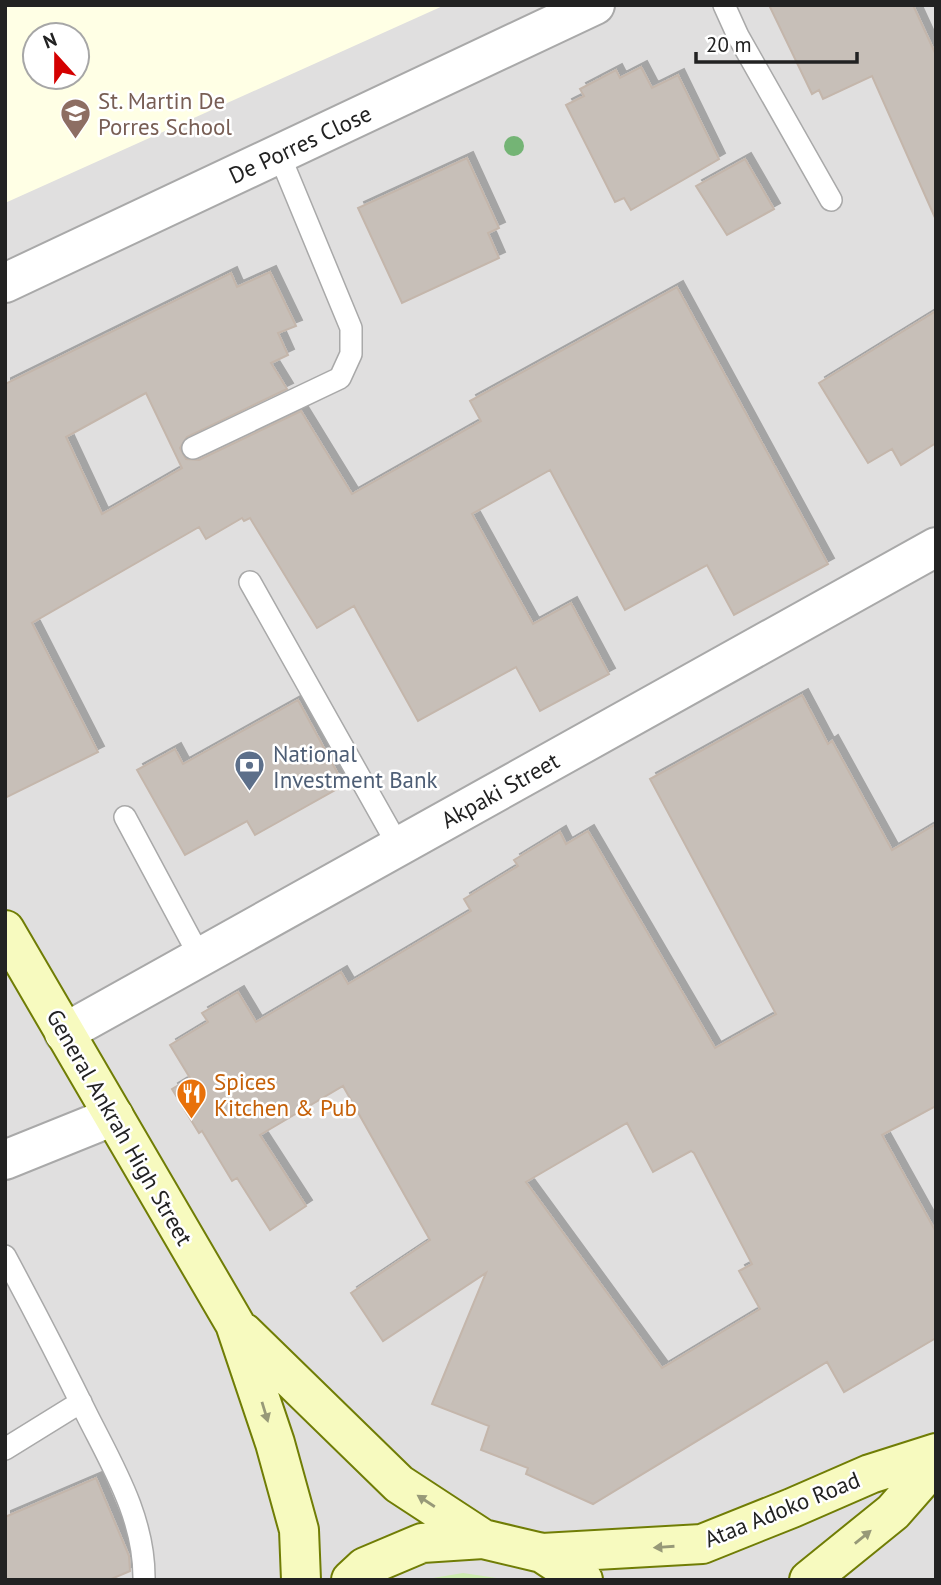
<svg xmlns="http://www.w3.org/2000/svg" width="941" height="1585" font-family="'PT Sans',sans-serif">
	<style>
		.residential { fill: #e0dfdf; fill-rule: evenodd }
		.education { fill: #ffffe5; fill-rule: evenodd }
		.grass { fill: #cdebb0 }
		.building { fill: #c7bfb8; stroke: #c4b6ab; stroke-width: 2; fill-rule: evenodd; filter: url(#shadow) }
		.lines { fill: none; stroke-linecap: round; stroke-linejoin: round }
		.service-casing { stroke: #a9a9a9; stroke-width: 24 }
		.minor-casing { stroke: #a9a9a9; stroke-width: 42 }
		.secondary-casing { stroke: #707d05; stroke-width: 42 }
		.service { stroke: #fff; stroke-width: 21 }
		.minor { stroke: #fff; stroke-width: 38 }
		.secondary { stroke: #f7fabf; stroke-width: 38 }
		.tree { fill: #74b475 }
		.oneway { fill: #979978 }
		.labels { text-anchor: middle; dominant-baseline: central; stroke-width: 5; stroke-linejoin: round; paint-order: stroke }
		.education-label { font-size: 23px; fill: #785e54; stroke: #fff; text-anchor: start }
		.street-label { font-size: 23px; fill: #222; stroke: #fff }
		.service-label { font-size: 23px; fill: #4e5e75; stroke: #fff; text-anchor: start }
		.food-label { font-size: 23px; fill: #c56008; stroke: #fff; text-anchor: start }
	</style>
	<defs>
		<filter id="shadow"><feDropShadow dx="6" dy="-6" stdDeviation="0" flood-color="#0004"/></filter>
	</defs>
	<rect width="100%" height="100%" fill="#f2efe9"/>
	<path class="residential" d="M 5,5 L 936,5 L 936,1580 L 5,1580 ZM 35,35 L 77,35 L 77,77 L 35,77 Z"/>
	<path class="education" d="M 5,5 L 445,5 L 5,203 ZM 35,35 L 77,35 L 77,77 L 35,77 Z"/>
	<path class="grass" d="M 463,1573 L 510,1580 L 421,1580 Z"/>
	<path class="building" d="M 769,5 L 913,5 L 936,55 L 936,220 L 872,76 L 823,99 L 819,90 L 812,94 Z
		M 641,67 L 652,88 L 678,75 L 719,159 L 631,210 L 624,198 L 615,202 L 566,105 L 584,96 L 580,89 L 616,70 L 620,78 Z
		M 467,158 L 499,228 L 488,233 L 499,258 L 402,303 L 358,208 Z
		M 745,159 L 774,209 L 727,235 L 696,186 Z
		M 270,272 L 296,326 L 278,333 L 288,355 L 271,363 L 287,389 L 187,437 L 180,448 L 186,459 L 199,460 L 301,411 L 352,494 L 481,421 L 470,401 L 677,287 L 828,564 L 734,615 L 707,565 L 625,610 L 550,470 L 472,514 L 533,624 L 571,603 L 609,674 L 540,711 L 516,667 L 418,721 L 354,606 L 317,628 L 250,518 L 244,521 L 242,518 L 206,539 L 199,527 L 32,623 L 98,752 L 5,798 L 5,384 L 231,273 L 237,287 ZM 146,393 L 182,468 L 102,514 L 66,437 Z
		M 936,311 L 936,443 L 901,465 L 892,449 L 868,463 L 819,383 Z
		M 802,695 L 828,744 L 832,741 L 892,850 L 936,824 L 936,1106 L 882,1135 L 936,1232 L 936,1338 L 844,1392 L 827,1362 L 593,1504 L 526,1474 L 528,1468 L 481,1450 L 489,1426 L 432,1404 L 486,1273 L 383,1341 L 351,1293 L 430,1240 L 343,1086 L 260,1135 L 306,1206 L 270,1230 L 237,1178 L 232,1181 L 202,1131 L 199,1133 L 172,1089 L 190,1078 L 170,1045 L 208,1022 L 202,1013 L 238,992 L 256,1022 L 341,972 L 348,984 L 471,911 L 464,899 L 518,866 L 514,860 L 560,832 L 566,844 L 588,831 L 715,1048 L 776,1014 L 650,779 ZM 627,1123 L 653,1172 L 691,1151 L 694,1153 L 752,1264 L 739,1271 L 760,1309 L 662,1368 L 526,1182 Z
		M 298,700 L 344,785 L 255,835 L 247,821 L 185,855 L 137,770 L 175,749 L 183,764 Z
		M 96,1478 L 129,1556 L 130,1571 L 109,1580 L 5,1580 L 5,1517 Z"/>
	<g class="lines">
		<defs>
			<path id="service" d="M 724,5 L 738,36 L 831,200
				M 193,448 L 340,378 L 351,354 L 351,328 L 279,154
				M 250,582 L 399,847
				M 125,817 L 200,957
				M 5,1256 C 34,1310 62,1364 89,1419 C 115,1470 145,1521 144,1580
				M 5,1449 L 81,1402"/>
			<path id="minor" d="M 5,283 L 595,5
				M 64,1033 L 936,547
				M 5,1160 L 114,1116"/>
			<path id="secondary" d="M 5,930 L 235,1324 L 275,1443 L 299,1530 L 301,1580
				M 244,1333 L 399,1484 L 483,1539
				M 542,1553 L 702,1544 L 792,1508 L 870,1474 L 936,1453
				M 351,1580 L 365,1567 L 422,1543 L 483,1539 L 542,1553 L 583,1580
				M 809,1580 L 893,1512 L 936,1463"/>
		</defs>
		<use href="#service" class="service-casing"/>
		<use href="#minor" class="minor-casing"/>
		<use href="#secondary" class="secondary-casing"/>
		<use href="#service" class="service"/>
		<use href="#minor" class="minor"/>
		<use href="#secondary" class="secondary"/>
	</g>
	<circle class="tree" cx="514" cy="146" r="10"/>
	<defs><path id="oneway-solid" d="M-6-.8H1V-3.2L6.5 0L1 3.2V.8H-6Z" transform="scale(1.75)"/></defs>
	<g class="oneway">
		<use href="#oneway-solid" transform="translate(265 1412) rotate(73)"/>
		<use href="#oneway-solid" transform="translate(426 1501) rotate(-147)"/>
		<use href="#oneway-solid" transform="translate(863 1537) rotate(-39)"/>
		<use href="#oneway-solid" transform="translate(664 1547) rotate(176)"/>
	</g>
	<defs>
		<symbol id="school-pin" viewBox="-11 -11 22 30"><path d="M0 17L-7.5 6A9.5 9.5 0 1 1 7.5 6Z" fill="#8d6e63" stroke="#fff"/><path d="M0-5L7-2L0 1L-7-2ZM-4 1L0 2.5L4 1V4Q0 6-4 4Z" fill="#fff"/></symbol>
		<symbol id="bank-pin" viewBox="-11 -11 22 30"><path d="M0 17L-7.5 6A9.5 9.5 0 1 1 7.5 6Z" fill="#5c6f8a" stroke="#fff"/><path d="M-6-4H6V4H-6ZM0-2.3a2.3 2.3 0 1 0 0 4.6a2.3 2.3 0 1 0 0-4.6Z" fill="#fff"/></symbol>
		<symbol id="restaurant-pin" viewBox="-11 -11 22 30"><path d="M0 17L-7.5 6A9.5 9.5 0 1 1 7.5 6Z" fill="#e8710a" stroke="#fff"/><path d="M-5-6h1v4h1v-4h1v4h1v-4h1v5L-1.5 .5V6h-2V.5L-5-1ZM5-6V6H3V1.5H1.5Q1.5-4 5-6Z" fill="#fff"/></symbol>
	</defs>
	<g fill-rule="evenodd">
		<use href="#school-pin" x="58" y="96" width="35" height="47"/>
		<use href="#bank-pin" x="232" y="748" width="35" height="47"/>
		<use href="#restaurant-pin" x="174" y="1076" width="35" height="47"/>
	</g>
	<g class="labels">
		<g class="education-label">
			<text x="98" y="100">St. Martin De<tspan x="98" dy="26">Porres School</tspan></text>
		</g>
		<g class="street-label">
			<text transform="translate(300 144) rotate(-25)">De Porres Close</text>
			<text transform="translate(500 790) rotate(-29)">Akpaki Street</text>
			<text transform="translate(120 1127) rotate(60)">General Ankrah High Street</text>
			<text transform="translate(782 1509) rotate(-22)">Ataa Adoko Road</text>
		</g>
		<g class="service-label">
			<text x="273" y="753">National<tspan x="273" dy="26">Investment Bank</tspan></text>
		</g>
		<g class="food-label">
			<text x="214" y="1081">Spices<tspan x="214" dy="26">Kitchen &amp; Pub</tspan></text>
		</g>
	</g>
	<rect width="941" height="1585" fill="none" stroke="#222222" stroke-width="14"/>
	<g transform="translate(56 56) rotate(339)"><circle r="33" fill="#ffffff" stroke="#a7a7a7" stroke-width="2"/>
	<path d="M0-5L12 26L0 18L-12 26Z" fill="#d40000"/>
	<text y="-10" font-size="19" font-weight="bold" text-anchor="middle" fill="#222222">N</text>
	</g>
	<path d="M696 52v10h161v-10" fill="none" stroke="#222222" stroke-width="3.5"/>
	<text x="706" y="52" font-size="21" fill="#222222" stroke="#ffffff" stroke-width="5" paint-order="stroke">20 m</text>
</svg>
